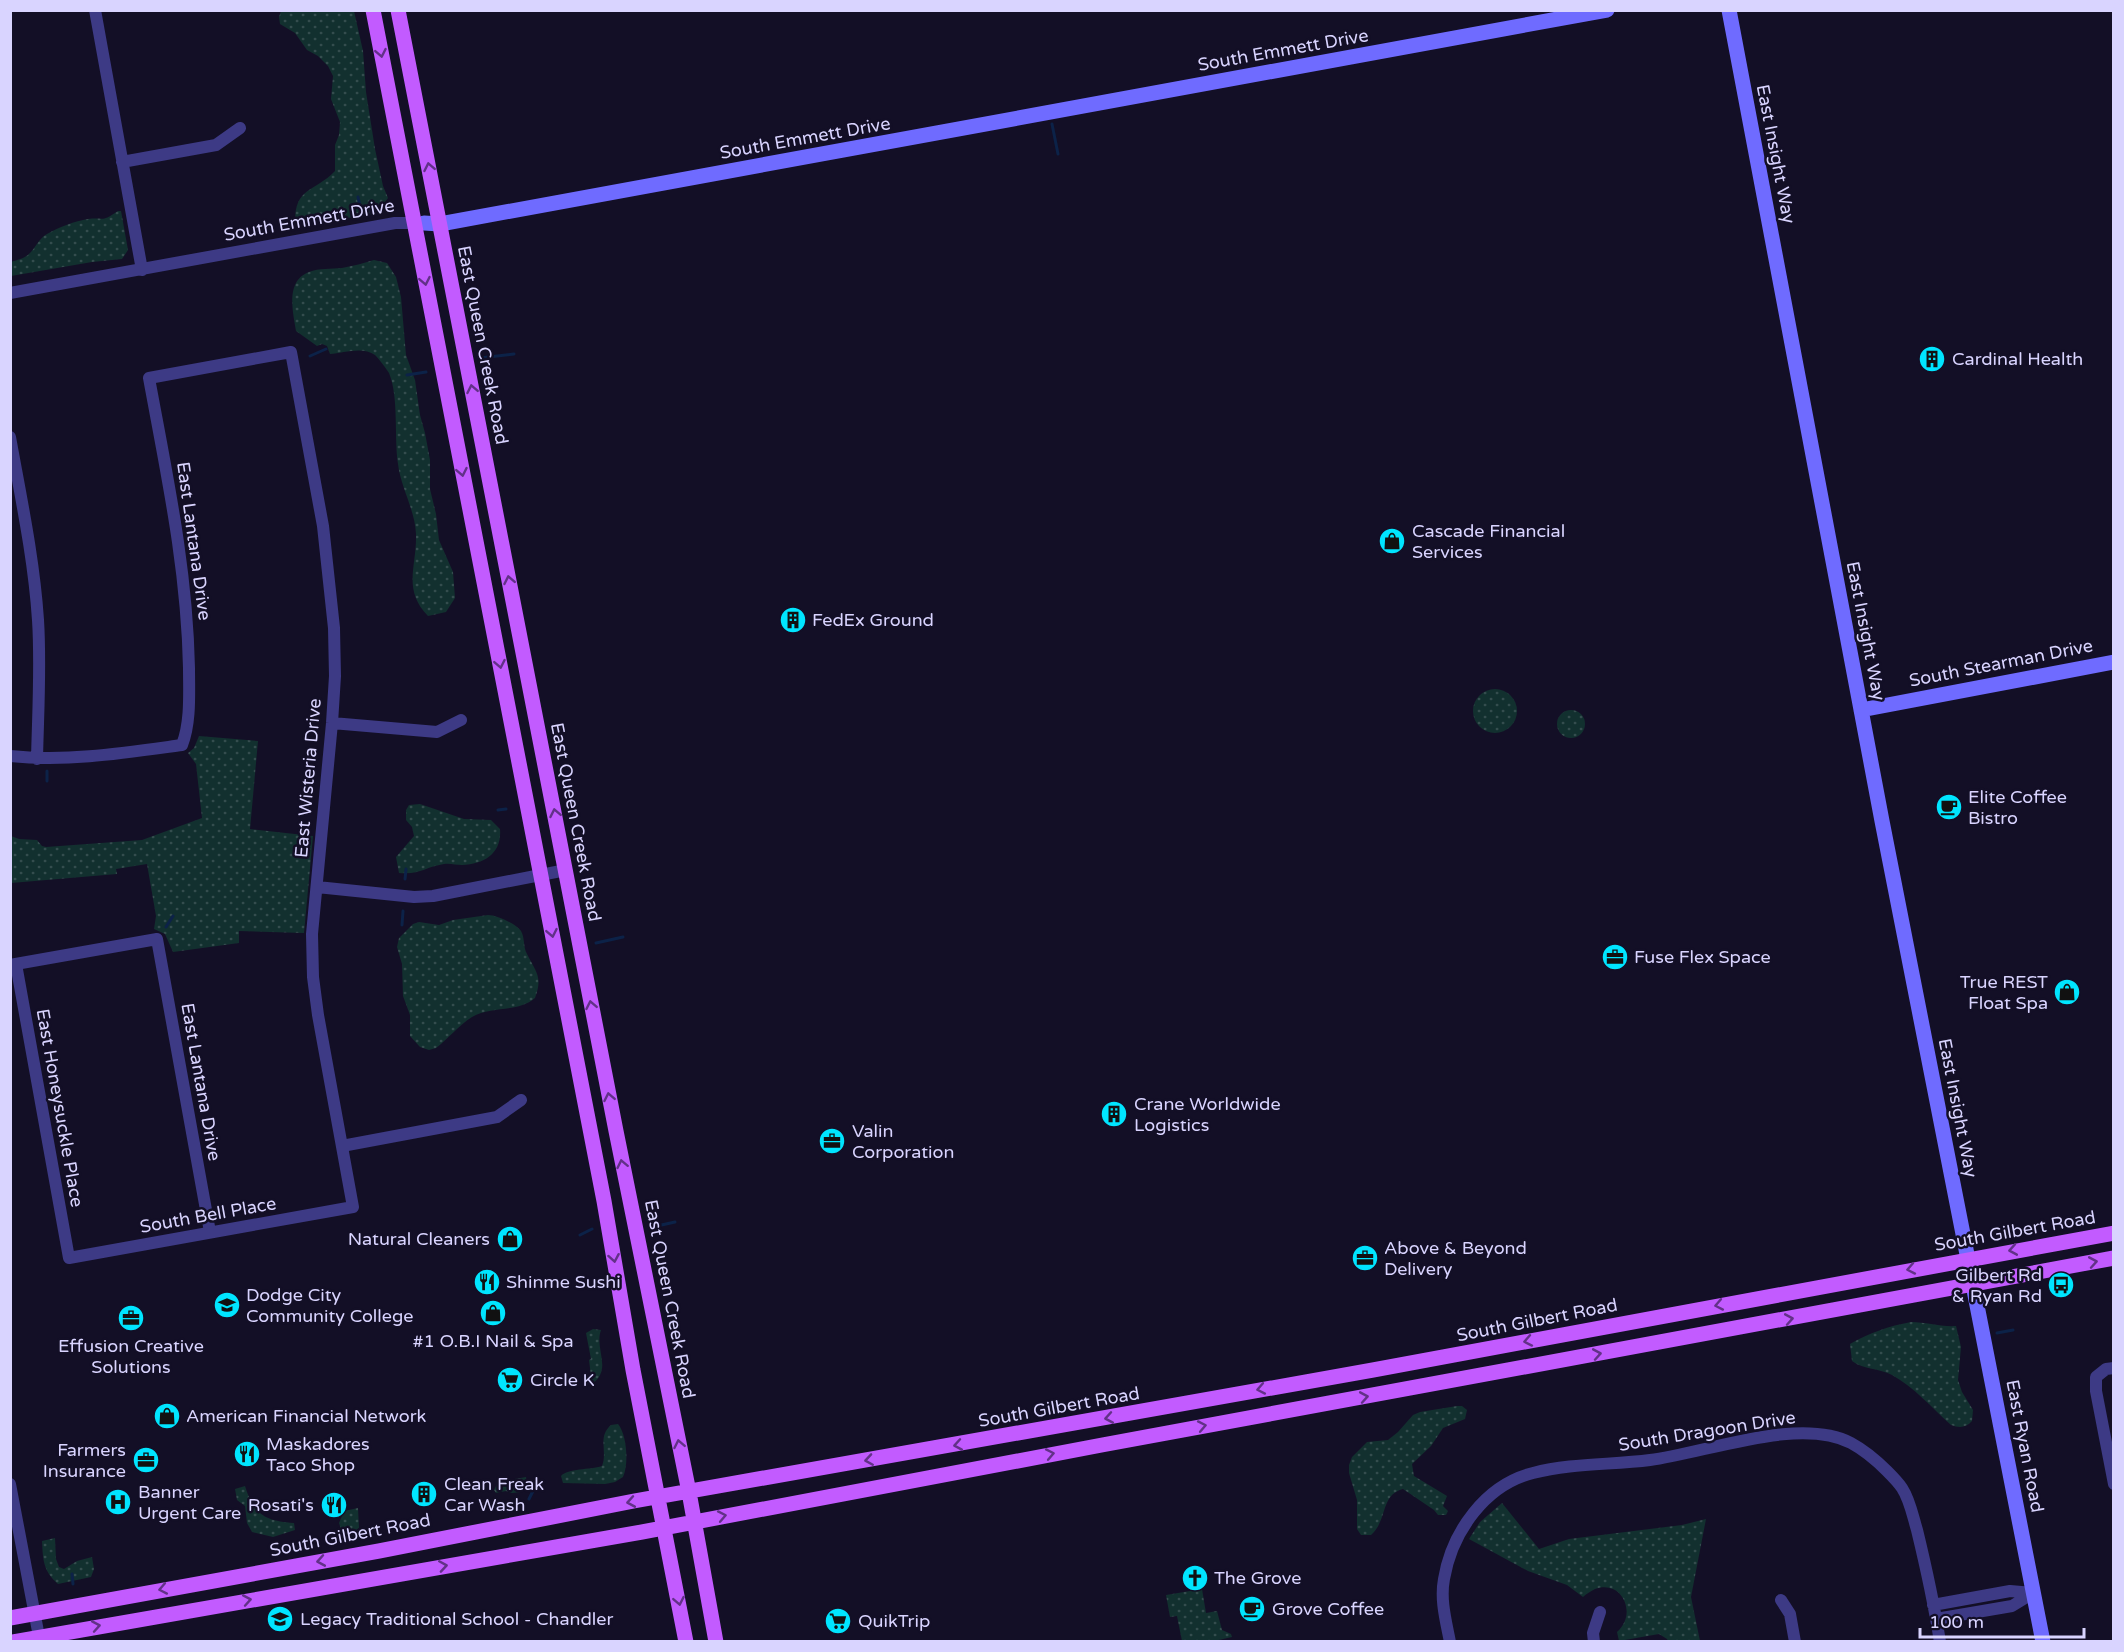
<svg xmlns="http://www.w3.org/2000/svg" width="2124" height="1652" font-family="'Varela Round',sans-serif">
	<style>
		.green { fill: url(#green-dots) }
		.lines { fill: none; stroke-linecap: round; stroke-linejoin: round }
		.stream { stroke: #0c2248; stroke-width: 3 }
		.street { stroke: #3d3a85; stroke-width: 12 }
		.secondary { stroke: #6f6bff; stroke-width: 15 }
		.primary { stroke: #c25bff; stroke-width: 15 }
		.oneway { stroke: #623188 }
		.labels { text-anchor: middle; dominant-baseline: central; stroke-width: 5; stroke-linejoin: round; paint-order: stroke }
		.street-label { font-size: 18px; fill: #d9d4ff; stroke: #130f26 }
		.poi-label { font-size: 18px; fill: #d9d4ff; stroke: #130f26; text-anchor: start }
	</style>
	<defs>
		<pattern id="green-dots" width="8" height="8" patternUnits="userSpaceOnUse" patternTransform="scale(1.5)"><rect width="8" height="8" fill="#12302f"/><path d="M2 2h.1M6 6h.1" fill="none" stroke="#344d4e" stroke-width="1.8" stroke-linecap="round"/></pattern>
	</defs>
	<rect width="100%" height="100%" fill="#130f26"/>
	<path class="green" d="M 281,11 L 354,11 L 363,51 L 366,92 L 375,149 L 383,186 L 388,198 L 376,214 L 333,220 L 333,213 L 320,215 L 320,221 L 295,225 C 294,186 314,193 335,171 L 335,145 L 339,135 L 340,122 L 331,99 L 333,76 L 328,66 L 318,56 L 307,50 L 295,33 L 280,24 L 279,17 Z
		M 118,211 L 121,211 L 128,250 L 122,259 L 92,262 L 11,276 L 11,262 C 16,260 23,259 28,255 C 36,248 38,239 47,234 C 59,227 75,221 88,219 C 106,217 100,223 118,211 Z
		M 374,260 L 387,263 L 396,277 L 401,297 L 406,355 L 415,380 L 420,415 L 425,433 L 430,460 L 430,489 L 436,514 L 439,540 L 453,572 L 455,598 L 446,612 L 428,616 C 402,589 417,567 416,534 C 415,510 401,488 398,464 C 394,437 399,397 389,373 C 386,368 379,359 375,355 C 363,346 343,353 330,354 L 327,346 L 322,344 L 317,346 L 296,331 C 293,312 285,281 309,272 C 319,268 332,269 342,268 C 353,266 364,263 374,260 Z
		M1473 711a22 22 0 1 1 44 0a22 22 0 1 1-44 0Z
		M1557 724a14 14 0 1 1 28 0a14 14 0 1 1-28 0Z
		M 199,736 L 258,741 L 250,829 L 313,836 L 304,933 L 239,931 L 239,943 L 173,952 L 165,934 L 154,929 L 156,916 L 147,864 L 116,869 L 117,874 L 11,883 L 11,836 L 19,839 L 37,840 L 42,846 L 46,847 L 142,840 L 202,818 L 196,764 L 188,753 L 194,748 Z
		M 420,804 L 464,819 L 491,820 L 500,829 C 502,853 485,864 462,865 C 456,865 450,863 444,864 C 425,867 420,875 399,873 L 396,857 L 414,836 L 412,827 L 406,820 L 406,810 L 409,805 Z
		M 488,915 C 497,915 516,924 521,931 C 525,938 523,947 527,954 C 536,972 543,977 535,998 C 518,1013 492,1005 472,1017 C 459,1025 448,1039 436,1048 L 429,1050 L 420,1047 L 410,1036 L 410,1015 L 403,996 L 402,964 L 397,947 L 399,938 L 413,924 L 419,922 L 439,925 L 453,920 Z
		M 1911,1322 C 1926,1322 1940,1327 1956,1326 L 1961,1347 L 1958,1380 L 1962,1392 L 1973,1410 L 1972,1421 C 1966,1428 1959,1428 1951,1425 C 1932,1408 1914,1387 1892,1375 C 1879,1368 1864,1370 1852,1361 L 1850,1344 C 1869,1333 1889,1326 1911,1322 Z
		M 593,1329 L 601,1330 C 594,1349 613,1369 592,1384 L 589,1360 L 591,1359 L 586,1333 Z
		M 1457,1406 L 1462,1406 L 1467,1410 L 1465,1419 L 1443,1428 L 1431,1446 L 1412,1464 L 1414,1476 L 1447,1496 L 1443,1506 L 1448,1511 L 1446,1515 L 1438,1515 L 1434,1510 L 1403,1489 C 1380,1495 1388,1520 1371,1535 L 1361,1535 L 1357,1529 L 1357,1500 L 1349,1473 L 1349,1465 L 1352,1457 L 1367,1442 L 1388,1440 L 1398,1432 L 1413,1415 L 1420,1412 Z
		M 618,1424 C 627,1435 629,1464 623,1477 L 615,1482 L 605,1484 L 563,1483 L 561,1476 C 568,1468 590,1470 602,1466 C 608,1451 597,1437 611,1425 Z
		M 526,1477 L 527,1484 L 521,1492 L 512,1493 L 506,1491 L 496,1493 L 494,1490 L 498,1482 Z
		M 245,1486 C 254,1515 265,1521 294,1523 L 295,1530 L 273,1537 L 252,1532 L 247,1523 L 245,1506 L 237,1500 L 235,1489 Z
		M 1502,1503 L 1539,1549 L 1569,1539 L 1682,1525 L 1706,1519 L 1691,1597 L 1700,1641 L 1668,1641 L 1667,1639 L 1659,1634 L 1619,1641 L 1617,1632 C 1638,1614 1622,1579 1595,1589 C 1591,1591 1586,1594 1583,1597 L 1567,1585 L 1528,1571 L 1469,1539 L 1480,1522 Z
		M 358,1508 L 359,1528 L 350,1534 L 342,1532 L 339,1523 L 344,1511 Z
		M 55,1538 L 56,1559 L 59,1567 L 64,1569 L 77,1561 L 92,1557 L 94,1569 L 91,1577 L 58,1584 C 43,1571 43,1560 42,1541 Z
		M 1202,1589 L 1206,1613 L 1217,1611 L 1222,1630 L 1231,1634 L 1232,1637 L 1214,1641 L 1182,1641 L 1177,1616 L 1170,1617 L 1166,1595 Z"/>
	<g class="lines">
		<path class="stream" d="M 1052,124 L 1058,154
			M 358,197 L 362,216
			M 310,356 L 326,349
			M 480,358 L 514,354
			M 407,375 L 426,372
			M 47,781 L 47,771
			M 498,810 L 506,809
			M 405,879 L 406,869
			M 402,925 L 403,911
			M 166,927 L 173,916
			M 596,943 L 623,937
			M 657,1226 L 675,1222
			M 580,1235 L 592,1229
			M 1997,1333 L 2013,1330
			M 529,1499 L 537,1483
			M 72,1574 L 73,1584"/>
		<path class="street" d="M 95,10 L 142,270
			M 122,162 L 216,145 L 240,128
			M 10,293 L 395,223 L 423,223
			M 10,437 C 21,498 34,559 38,620 C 41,666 38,713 37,759
			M 332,723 L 437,732 L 461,720
			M 10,756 C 68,762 124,753 182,745 C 191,722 189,693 189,668 C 187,568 167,476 149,378 L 291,352 L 323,526 L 334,628 L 335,676 L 332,723 L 312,934 L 313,977 L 318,1015 L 353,1207 L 69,1258 L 16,964
			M 317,887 L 414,897 L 433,896 L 566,870
			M 10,965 L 157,939 L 210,1232
			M 342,1146 L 497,1117 L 521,1100
			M 2114,1368 L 2106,1369 L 2096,1377 L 2096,1391 L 2114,1484
			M 10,1484 L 40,1642
			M 1781,1600 L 1790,1614 L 1795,1642
			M 1933,1605 L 2010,1591 L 2033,1593
			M 1936,1619 L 2012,1606 L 2033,1593
			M 1450,1642 C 1446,1621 1440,1600 1444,1579 C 1452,1532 1485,1485 1533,1473 C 1571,1463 1611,1465 1650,1460 C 1706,1453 1799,1416 1851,1443 C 1864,1450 1876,1460 1887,1471 C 1892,1476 1898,1482 1902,1488 C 1910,1500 1913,1517 1917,1530 C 1926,1567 1934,1604 1940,1642
			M 1594,1642 L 1593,1633 L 1600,1612"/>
		<path class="secondary" d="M 1729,10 L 1882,821 L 2043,1642
			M 424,223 L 440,224 L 1607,10
			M 1861,710 L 2114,662"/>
		<path class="primary" d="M 373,10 L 604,1201 L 633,1370 L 686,1642
			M 398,10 L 616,1131 L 689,1492 L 716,1642
			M 10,1618 L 379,1551 L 634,1501 L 1373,1370 L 2114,1233
			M 13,1642 L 642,1532 L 1102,1445 L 2114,1258"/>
	</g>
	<defs><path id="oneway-chevron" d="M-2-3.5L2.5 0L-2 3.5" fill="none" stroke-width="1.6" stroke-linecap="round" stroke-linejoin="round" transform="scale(1.5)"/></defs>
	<g class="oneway">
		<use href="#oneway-chevron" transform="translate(381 53) rotate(79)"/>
		<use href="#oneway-chevron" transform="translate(429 167) rotate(-101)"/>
		<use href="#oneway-chevron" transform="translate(425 281) rotate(79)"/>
		<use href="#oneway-chevron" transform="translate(472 389) rotate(-101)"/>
		<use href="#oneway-chevron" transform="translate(462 472) rotate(79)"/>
		<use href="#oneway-chevron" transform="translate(509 580) rotate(-101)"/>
		<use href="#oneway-chevron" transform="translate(500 664) rotate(79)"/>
		<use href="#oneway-chevron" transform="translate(555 813) rotate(-101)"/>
		<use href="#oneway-chevron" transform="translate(552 933) rotate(79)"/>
		<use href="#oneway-chevron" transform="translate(591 1005) rotate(-101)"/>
		<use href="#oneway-chevron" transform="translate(609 1097) rotate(-101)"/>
		<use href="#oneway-chevron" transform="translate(622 1164) rotate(-102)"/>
		<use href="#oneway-chevron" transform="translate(2013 1250) rotate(170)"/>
		<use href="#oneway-chevron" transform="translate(614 1258) rotate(80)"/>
		<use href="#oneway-chevron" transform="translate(2093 1262) rotate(-10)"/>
		<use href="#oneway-chevron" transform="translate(1911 1269) rotate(169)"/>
		<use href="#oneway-chevron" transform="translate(1719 1305) rotate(169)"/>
		<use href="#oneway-chevron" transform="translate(1789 1319) rotate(-10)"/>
		<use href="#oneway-chevron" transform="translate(1528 1341) rotate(169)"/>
		<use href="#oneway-chevron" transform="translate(1597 1354) rotate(-10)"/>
		<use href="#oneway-chevron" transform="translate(1261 1389) rotate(169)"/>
		<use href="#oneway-chevron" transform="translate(1364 1397) rotate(-10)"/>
		<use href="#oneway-chevron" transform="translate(1109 1418) rotate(170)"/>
		<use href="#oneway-chevron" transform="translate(1202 1426) rotate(-11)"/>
		<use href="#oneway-chevron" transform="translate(679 1444) rotate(-101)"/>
		<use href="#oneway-chevron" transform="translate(958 1445) rotate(170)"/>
		<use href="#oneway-chevron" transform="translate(1050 1454) rotate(-11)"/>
		<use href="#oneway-chevron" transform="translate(869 1460) rotate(171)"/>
		<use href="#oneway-chevron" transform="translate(631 1502) rotate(170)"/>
		<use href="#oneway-chevron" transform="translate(722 1516) rotate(-11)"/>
		<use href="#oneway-chevron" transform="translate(321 1561) rotate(170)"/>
		<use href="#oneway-chevron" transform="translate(443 1566) rotate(-9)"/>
		<use href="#oneway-chevron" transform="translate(163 1589) rotate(169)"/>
		<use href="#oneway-chevron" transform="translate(247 1600) rotate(-10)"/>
		<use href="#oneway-chevron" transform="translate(679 1601) rotate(79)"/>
		<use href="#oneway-chevron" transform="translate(96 1626) rotate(-10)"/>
	</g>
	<defs>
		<symbol id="building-disc" viewBox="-11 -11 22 22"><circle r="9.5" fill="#00e5ff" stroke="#130f26"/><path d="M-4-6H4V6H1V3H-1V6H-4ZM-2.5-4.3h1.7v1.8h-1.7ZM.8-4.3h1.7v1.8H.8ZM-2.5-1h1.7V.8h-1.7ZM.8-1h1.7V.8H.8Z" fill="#111"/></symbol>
		<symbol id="shop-disc" viewBox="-11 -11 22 22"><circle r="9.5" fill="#00e5ff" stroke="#130f26"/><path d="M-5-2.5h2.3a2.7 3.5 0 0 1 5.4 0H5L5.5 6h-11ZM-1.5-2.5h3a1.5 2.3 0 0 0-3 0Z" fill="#111"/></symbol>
		<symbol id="cafe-disc" viewBox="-11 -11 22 22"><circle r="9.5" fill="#00e5ff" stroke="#130f26"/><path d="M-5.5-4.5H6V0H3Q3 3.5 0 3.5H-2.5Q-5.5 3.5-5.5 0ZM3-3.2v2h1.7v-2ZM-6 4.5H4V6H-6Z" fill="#111"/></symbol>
		<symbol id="office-disc" viewBox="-11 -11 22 22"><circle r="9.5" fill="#00e5ff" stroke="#130f26"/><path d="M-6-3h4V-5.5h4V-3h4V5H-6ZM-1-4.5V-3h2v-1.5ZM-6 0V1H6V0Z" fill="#111"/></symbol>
		<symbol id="restaurant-disc" viewBox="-11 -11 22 22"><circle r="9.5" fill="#00e5ff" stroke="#130f26"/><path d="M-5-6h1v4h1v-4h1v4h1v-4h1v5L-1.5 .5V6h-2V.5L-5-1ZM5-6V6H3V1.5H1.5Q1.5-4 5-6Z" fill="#111"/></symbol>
		<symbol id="bus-disc" viewBox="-11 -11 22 22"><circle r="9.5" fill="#00e5ff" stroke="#130f26"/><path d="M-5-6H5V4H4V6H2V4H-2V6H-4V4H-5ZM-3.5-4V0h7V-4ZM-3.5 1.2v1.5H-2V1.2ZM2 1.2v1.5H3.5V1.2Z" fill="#111"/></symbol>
		<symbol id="university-disc" viewBox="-11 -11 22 22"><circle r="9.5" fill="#00e5ff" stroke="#130f26"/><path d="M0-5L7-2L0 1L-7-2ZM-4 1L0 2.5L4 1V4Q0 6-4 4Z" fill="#111"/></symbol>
		<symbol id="supermarket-disc" viewBox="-11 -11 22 22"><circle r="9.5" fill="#00e5ff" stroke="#130f26"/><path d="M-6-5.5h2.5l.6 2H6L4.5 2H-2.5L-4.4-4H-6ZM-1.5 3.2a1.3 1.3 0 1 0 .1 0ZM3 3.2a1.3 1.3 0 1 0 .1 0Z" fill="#111"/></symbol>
		<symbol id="hospital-disc" viewBox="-11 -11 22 22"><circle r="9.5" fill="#00e5ff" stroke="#130f26"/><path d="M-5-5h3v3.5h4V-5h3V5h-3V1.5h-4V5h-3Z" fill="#111"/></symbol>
		<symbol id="church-disc" viewBox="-11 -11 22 22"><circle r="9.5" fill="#00e5ff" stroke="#130f26"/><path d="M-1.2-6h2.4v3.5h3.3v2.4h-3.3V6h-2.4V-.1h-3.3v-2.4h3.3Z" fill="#111"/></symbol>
		<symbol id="school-disc" viewBox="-11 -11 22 22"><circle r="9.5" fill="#00e5ff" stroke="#130f26"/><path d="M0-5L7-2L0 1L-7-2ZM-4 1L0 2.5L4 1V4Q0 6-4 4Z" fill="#111"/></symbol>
	</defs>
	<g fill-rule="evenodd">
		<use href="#building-disc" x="1917" y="344" width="30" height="30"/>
		<use href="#shop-disc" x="1377" y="526" width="30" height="30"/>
		<use href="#building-disc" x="778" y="605" width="30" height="30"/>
		<use href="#cafe-disc" x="1934" y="792" width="30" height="30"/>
		<use href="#office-disc" x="1600" y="942" width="30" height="30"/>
		<use href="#shop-disc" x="2052" y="977" width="30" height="30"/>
		<use href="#building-disc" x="1099" y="1099" width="30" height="30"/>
		<use href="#office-disc" x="817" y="1126" width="30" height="30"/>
		<use href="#shop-disc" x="495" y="1224" width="30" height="30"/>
		<use href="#office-disc" x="1350" y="1243" width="30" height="30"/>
		<use href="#restaurant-disc" x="472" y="1267" width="30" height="30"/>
		<use href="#bus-disc" x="2046" y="1270" width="30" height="30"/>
		<use href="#university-disc" x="212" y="1290" width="30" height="30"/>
		<use href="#shop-disc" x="478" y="1298" width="30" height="30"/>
		<use href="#office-disc" x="116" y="1303" width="30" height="30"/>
		<use href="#supermarket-disc" x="495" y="1365" width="30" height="30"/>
		<use href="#shop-disc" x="152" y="1401" width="30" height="30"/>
		<use href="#restaurant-disc" x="232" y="1439" width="30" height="30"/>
		<use href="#office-disc" x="131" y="1445" width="30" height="30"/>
		<use href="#building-disc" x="409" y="1479" width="30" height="30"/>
		<use href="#hospital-disc" x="103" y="1487" width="30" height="30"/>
		<use href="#restaurant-disc" x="319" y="1490" width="30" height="30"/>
		<use href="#church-disc" x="1180" y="1563" width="30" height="30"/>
		<use href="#cafe-disc" x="1237" y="1594" width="30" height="30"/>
		<use href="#school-disc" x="265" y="1604" width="30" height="30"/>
		<use href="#supermarket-disc" x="823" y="1606" width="30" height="30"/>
	</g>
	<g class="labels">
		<g class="street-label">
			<text transform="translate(1283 50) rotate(-10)">South Emmett Drive</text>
			<text transform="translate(805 138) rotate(-10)">South Emmett Drive</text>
			<text transform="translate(1776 154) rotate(79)">East Insight Way</text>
			<text transform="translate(309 220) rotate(-10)">South Emmett Drive</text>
			<text transform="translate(483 345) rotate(79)">East Queen Creek Road</text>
			<text transform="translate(194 541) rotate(82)">East Lantana Drive</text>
			<text transform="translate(1866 631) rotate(79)">East Insight Way</text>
			<text transform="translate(2001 663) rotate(-11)">South Stearman Drive</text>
			<text transform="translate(308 778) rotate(-85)">East Wisteria Drive</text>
			<text transform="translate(576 822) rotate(79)">East Queen Creek Road</text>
			<text transform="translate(201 1082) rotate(80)">East Lantana Drive</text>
			<text transform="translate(60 1108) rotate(80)">East Honeysuckle Place</text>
			<text transform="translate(1958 1108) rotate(79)">East Insight Way</text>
			<text transform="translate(208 1215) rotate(-10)">South Bell Place</text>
			<text transform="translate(2015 1231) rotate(-10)">South Gilbert Road</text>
			<text transform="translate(670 1299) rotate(79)">East Queen Creek Road</text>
			<text transform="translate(1537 1320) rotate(-11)">South Gilbert Road</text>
			<text transform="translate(1059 1407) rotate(-10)">South Gilbert Road</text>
			<text transform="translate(1707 1431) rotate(-9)">South Dragoon Drive</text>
			<text transform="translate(2025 1446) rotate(79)">East Ryan Road</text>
			<text transform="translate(350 1535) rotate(-11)">South Gilbert Road</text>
		</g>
		<g class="poi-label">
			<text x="1952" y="359">Cardinal Health</text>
			<text x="1412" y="531">Cascade Financial<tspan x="1412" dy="21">Services</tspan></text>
			<text x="812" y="620">FedEx Ground</text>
			<text x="1968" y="797">Elite Coffee<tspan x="1968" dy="21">Bistro</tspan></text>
			<text x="1634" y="957">Fuse Flex Space</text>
			<text x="2048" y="982" text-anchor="end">True REST<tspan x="2048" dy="21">Float Spa</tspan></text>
			<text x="1134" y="1104">Crane Worldwide<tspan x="1134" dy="21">Logistics</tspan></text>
			<text x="852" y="1131">Valin<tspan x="852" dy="21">Corporation</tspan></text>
			<text x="490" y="1239" text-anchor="end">Natural Cleaners</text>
			<text x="1384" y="1248">Above &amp; Beyond<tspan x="1384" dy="21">Delivery</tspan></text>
			<text x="2042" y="1275" text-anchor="end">Gilbert Rd<tspan x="2042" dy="21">&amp; Ryan Rd</tspan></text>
			<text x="506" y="1282">Shinme Sushi</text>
			<text x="246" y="1295">Dodge City<tspan x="246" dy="21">Community College</tspan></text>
			<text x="493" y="1341" text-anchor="middle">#1 O.B.I Nail &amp; Spa</text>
			<text x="131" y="1346" text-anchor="middle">Effusion Creative<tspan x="131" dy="21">Solutions</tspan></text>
			<text x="530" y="1380">Circle K</text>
			<text x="186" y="1416">American Financial Network</text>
			<text x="266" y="1444">Maskadores<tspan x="266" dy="21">Taco Shop</tspan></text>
			<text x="126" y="1450" text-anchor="end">Farmers<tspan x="126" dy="21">Insurance</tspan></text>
			<text x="444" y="1484">Clean Freak<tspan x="444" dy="21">Car Wash</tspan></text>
			<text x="138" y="1492">Banner<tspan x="138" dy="21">Urgent Care</tspan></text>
			<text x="314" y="1505" text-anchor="end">Rosati's</text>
			<text x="1214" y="1578">The Grove</text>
			<text x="1272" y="1609">Grove Coffee</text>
			<text x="300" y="1619">Legacy Traditional School - Chandler</text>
			<text x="858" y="1621">QuikTrip</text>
		</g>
	</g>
	<rect width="2124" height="1652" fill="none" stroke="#d9d4ff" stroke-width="24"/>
	<path d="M1920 1628v9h164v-9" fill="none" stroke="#d9d4ff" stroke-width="3"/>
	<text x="1929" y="1628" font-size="18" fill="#d9d4ff" stroke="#130f26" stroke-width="4.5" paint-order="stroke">100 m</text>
</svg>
